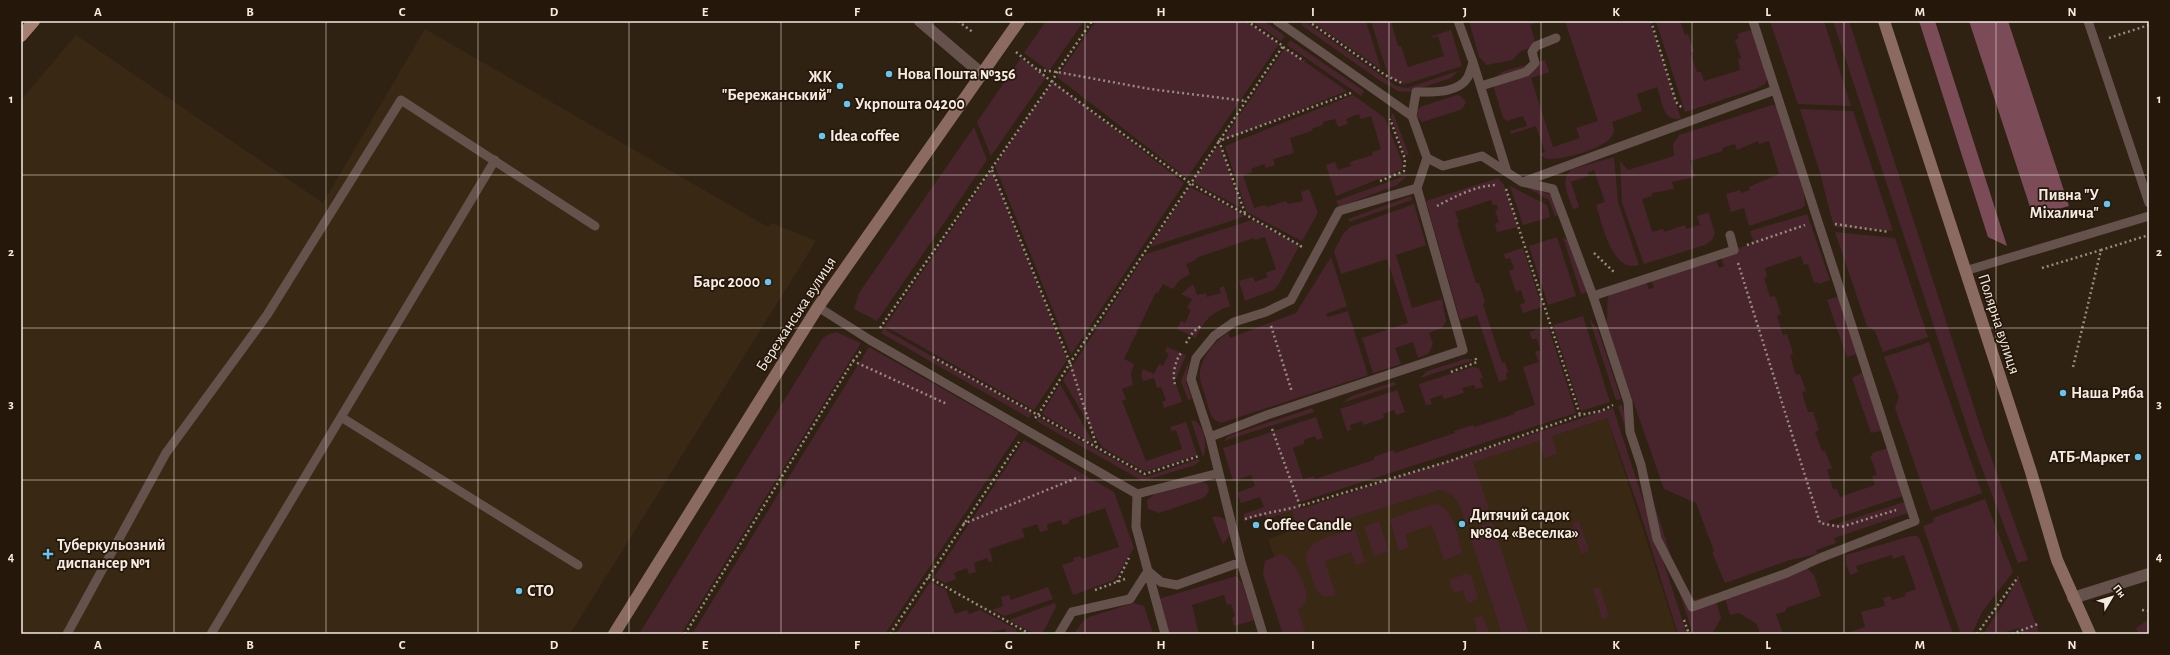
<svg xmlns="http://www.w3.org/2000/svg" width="2170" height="655" font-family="'Alegreya Sans',sans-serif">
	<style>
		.built { fill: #392813 }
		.green { fill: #48252d }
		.forest { fill: #7b4c57 }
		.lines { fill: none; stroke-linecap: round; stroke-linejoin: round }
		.path { stroke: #968b7f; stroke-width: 2.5; stroke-dasharray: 2 3; stroke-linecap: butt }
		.lane { stroke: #66524c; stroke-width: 9 }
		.street { stroke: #66524c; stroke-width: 12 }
		.secondary { stroke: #8b6b61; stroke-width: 12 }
		.primary { stroke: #a77e72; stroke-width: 12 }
		.grid { fill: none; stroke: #f4ebe2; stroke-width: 1; stroke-opacity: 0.55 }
		.poi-dot { fill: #66c4ef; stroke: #25180a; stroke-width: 1.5 }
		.labels { text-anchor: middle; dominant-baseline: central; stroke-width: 3.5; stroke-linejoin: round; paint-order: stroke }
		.poi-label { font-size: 16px; font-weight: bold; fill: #f4ebe2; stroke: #25180a; text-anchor: start }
		.street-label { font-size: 16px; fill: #f4ebe2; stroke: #25180a }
		.neatline { fill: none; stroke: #f4ebe2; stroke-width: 1.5 }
		.grid-label { font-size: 13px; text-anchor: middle; font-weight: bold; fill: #f4ebe2 }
	</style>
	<rect width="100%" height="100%" fill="#2f2213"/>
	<path class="built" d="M 425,29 L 768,227 L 772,223 L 816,241 L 570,634 L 21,634 L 21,100 L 76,35 L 323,203 Z
		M 1607,418 L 1677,634 L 1301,634 L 1268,539 L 1286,533 L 1280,515 Z"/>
	<path class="green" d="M 1046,21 L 1084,21 L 1049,71 L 1024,53 Z
		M 1096,21 L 1246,21 L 1279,44 L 1187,178 L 1057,77 Z
		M 1252,21 L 1264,21 L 1285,36 L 1281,41 Z
		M 1304,21 L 1396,86 L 1407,88 L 1458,71 L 1451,78 L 1409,92 L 1398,91 L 1379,80 L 1301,25 Z
		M 1311,21 L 1366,21 L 1381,69 Z
		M 1371,21 L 1391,21 L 1398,46 L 1401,46 L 1408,67 L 1444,56 L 1438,36 L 1433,38 L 1432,36 L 1451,30 L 1462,66 L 1409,83 C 1398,85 1390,79 1386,69 Z
		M 1469,21 L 1542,21 L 1530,25 L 1535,40 L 1530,48 L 1521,51 L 1512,60 L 1487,65 L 1479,57 Z
		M 1565,21 L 1650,21 L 1681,119 C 1661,121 1663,101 1657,87 L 1637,94 L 1642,111 L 1612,122 C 1613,126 1615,130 1613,134 C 1608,148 1565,159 1550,159 C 1546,159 1543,157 1539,154 L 1545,152 L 1536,126 L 1511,134 L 1510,131 L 1527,126 L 1523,116 L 1507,121 L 1503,118 L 1494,88 L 1497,76 L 1504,71 L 1545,60 L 1549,72 L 1531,78 L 1553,147 L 1580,138 L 1576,128 L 1598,121 Z
		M 1656,21 L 1680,21 L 1685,35 L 1688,34 L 1694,51 L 1690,53 L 1697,72 L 1701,72 L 1704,81 L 1740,70 L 1738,59 L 1741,58 L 1735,40 L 1739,38 L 1737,34 L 1750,30 L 1754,32 L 1767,79 L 1765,84 L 1758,88 L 1685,112 Z
		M 1770,21 L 1824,21 L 1851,106 L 1798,104 Z
		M 1833,21 L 1849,21 L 1983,435 L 2028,560 L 2018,563 L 1972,442 Z
		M 1290,40 L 1364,91 L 1361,96 L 1287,45 Z
		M 1285,48 L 1347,91 L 1222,141 Z
		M 1021,58 L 1046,77 L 991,156 L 977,122 Z
		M 1053,82 L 1184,183 L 1071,355 L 995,166 Z
		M 1353,95 L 1385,118 L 1402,162 L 1403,167 L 1401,170 L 1336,196 L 1326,165 L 1335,162 L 1338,170 L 1351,166 L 1350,162 L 1373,155 L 1372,152 L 1381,149 L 1371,116 L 1361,119 L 1359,114 L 1346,119 L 1348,124 L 1338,127 L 1335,119 L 1323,122 L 1323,125 L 1312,129 L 1312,131 L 1290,138 L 1294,153 L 1273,159 L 1275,165 L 1266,168 L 1264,164 L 1251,169 L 1252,172 L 1243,175 L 1254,208 L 1265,205 L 1267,207 L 1286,201 L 1288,204 L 1303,201 L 1301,192 L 1309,189 L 1318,213 L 1302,241 L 1247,212 L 1225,146 Z
		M 1457,95 L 1461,96 L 1466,102 L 1464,106 L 1460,110 L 1422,122 L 1417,117 L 1416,112 L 1420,107 Z
		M 1772,105 L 1777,106 L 1804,194 L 1805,206 L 1800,209 L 1749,226 L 1744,208 L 1731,212 L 1726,194 L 1740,190 L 1741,193 L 1750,190 L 1749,187 L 1779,174 L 1769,141 L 1759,144 L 1758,141 L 1737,150 L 1735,144 L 1722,148 L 1723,151 L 1690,161 L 1695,177 L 1672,182 L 1674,189 L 1652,193 L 1652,196 L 1642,199 L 1652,232 L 1663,229 L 1664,232 L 1685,225 L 1686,229 L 1700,225 L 1697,216 L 1707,213 L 1709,214 L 1715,233 L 1712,240 L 1705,245 L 1644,264 L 1622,203 L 1620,161 L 1628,170 L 1674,156 L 1673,144 L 1679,135 Z
		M 1800,109 L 1853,111 L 1893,231 L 1834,227 L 1820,173 Z
		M 1393,113 L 1409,155 L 1405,156 L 1391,116 Z
		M 974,127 L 987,160 L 877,321 L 854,309 L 859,293 Z
		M 1217,147 L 1221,148 L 1241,208 L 1193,182 Z
		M 1614,157 L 1618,202 L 1639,265 C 1612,274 1602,223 1596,205 L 1605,202 L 1594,170 L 1587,173 L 1588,176 L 1571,182 L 1579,207 L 1573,209 C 1568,195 1559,180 1572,169 Z
		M 992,171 L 1067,360 L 1034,410 L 885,326 Z
		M 1407,175 L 1397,185 L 1339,207 L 1336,201 Z
		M 1508,177 L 1551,195 L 1561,214 L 1555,216 L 1549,200 Z
		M 1498,178 L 1504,185 L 1518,227 L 1497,232 L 1495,224 L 1499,222 L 1495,210 L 1498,209 L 1497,205 L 1493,205 L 1491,200 L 1455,212 L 1459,222 L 1457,223 L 1476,283 L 1479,283 L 1485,302 L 1483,304 L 1502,363 L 1505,362 L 1508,372 L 1506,373 L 1507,379 L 1499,382 L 1477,315 L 1460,320 L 1426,201 Z
		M 1510,186 L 1547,205 L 1550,217 L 1523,225 Z
		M 1190,187 L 1242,214 L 1243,217 L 1150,247 Z
		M 1411,196 L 1412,200 L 1349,222 L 1348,219 Z
		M 1414,204 L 1426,245 L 1396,255 L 1412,308 L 1442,299 L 1446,322 L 1442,328 L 1429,333 L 1433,344 L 1428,354 L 1418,358 L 1413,342 L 1395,348 L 1401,364 L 1373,373 L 1362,338 L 1408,323 L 1387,259 L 1341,274 L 1334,251 L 1343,234 L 1350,227 Z
		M 1807,214 L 1830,280 L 1818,284 L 1817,282 L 1814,283 L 1808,264 L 1804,265 L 1801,256 L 1765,268 L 1767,277 L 1764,278 L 1770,297 L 1775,296 L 1781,314 L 1777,316 L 1783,335 L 1787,334 L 1793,353 L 1790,355 L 1796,375 L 1800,374 L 1806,391 L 1802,393 L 1808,412 L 1813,412 L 1819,430 L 1815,432 L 1822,451 L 1825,451 L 1832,468 L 1827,470 L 1833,489 L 1837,489 L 1840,497 L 1875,485 L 1872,476 L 1877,475 L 1870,456 L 1873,455 L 1872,453 L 1888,448 L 1903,496 L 1828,521 L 1830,526 L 1904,502 L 1911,512 L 1834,538 L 1836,543 L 1816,550 L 1817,554 L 1790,560 L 1725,583 L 1712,552 L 1714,551 L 1696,503 L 1664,489 L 1606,324 C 1609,313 1605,303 1610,292 L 1644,278 L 1649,289 L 1654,288 L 1650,277 L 1714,255 L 1719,268 L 1724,266 L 1720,254 L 1754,243 L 1750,231 Z
		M 1252,220 L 1299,246 L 1280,282 L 1274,290 L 1245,301 L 1239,281 L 1253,277 L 1255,282 L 1268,277 L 1266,273 L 1276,269 L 1265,237 L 1255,240 L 1254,238 L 1196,258 L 1196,260 L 1186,264 L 1190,274 L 1180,280 L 1173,289 L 1163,284 L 1158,293 L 1156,292 L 1124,359 L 1134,364 L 1131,374 L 1133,385 L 1122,389 L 1126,399 L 1122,401 L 1146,461 L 1182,449 L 1176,430 L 1172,431 L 1170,427 L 1186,422 L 1197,455 L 1147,471 L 1142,470 L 1102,447 L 1063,380 L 1146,254 Z
		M 1835,232 L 1895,238 L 1928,337 L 1883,352 L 1875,331 L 1867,326 Z
		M 1557,237 L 1576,296 L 1548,305 L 1529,246 Z
		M 1563,237 L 1569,241 L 1572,246 L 1587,292 L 1581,294 Z
		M 1523,248 L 1542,307 L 1523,313 L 1520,304 L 1525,303 L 1521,290 L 1516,292 L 1509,271 L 1514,269 L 1510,258 L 1505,259 L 1504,254 Z
		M 1331,257 L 1347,306 L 1326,314 L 1328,317 L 1348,311 L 1368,375 L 1221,423 C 1211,420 1209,411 1207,402 C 1205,394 1201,386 1200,378 C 1198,360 1215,341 1228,333 L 1230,338 L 1296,313 Z
		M 1193,284 L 1197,295 L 1206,293 L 1207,297 L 1221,293 L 1219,288 L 1224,286 L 1230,306 C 1212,312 1204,320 1196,338 L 1177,329 L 1181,321 L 1185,323 L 1191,310 L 1187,308 L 1192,299 L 1181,294 Z
		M 1836,297 L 1842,299 L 1859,353 L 1847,357 L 1827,300 Z
		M 1583,316 L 1610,402 L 1581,411 L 1553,325 Z
		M 1589,318 L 1598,330 L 1621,399 L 1616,400 Z
		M 1548,326 L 1576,413 L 1297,503 L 1300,509 L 1613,408 L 1687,634 L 1678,634 L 1640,512 L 1607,418 L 1552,436 L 1557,454 L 1544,458 L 1539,441 L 1473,462 L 1491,515 L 1466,524 C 1461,508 1458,492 1439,490 L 1300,534 L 1292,511 L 1266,519 L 1265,515 L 1244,521 L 1244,514 L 1264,507 L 1260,497 L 1241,503 L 1237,493 L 1255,486 L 1251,475 L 1233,481 L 1223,448 L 1316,417 L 1323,438 L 1317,440 L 1315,436 L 1304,440 L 1304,444 L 1293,448 L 1303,479 L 1314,476 L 1315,479 L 1374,460 L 1374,457 L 1393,450 L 1395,453 L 1455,433 L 1454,431 L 1473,425 L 1474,427 L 1515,414 L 1514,412 L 1535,405 L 1523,367 L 1539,362 L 1535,352 L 1540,350 L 1537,339 L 1532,339 L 1529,332 Z
		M 884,329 L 1032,413 L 1029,418 L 881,333 Z
		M 836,332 L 861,343 L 681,634 L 639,634 L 822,339 L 827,335 Z
		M 1929,342 L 1982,493 L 1931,511 L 1895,408 L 1899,397 L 1884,357 Z
		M 869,347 L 1019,432 L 885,634 L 692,634 Z
		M 1167,347 L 1186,355 L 1175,381 L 1182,402 L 1164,408 L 1162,402 L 1166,400 L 1161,387 L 1157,388 L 1154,378 L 1143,381 L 1141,375 L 1143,369 L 1154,374 L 1159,364 L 1163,366 L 1169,354 L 1165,352 Z
		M 1465,359 L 1472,359 L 1472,361 L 1420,378 L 1427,371 Z
		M 1189,361 L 1186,381 L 1192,399 L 1188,400 L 1181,381 Z
		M 1473,367 L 1479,368 L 1483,378 L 1480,379 L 1483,387 L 1476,389 L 1474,385 L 1462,388 L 1464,393 L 1444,399 L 1442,395 L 1430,399 L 1432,404 L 1426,405 L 1419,384 Z
		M 1862,373 L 1866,374 L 1884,430 L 1871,433 L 1852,378 Z
		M 1394,382 L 1396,385 L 1342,403 L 1352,396 Z
		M 1060,384 L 1094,444 L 1042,414 Z
		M 1397,390 L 1405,412 L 1396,415 L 1394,410 L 1383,414 L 1384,418 L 1364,425 L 1362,421 L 1350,425 L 1351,430 L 1347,431 L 1340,409 Z
		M 1622,405 L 1686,602 L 1714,594 L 1721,618 L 1712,634 L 1693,634 L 1618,406 Z
		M 1312,408 L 1314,412 L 1224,441 L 1228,436 Z
		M 1039,418 L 1146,477 L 1198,459 L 1200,461 L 1195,465 L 1143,481 L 1036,421 Z
		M 1191,420 L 1195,421 C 1205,428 1208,446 1203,457 Z
		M 1024,440 L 1114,492 L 1134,548 L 1114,580 L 1073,595 L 1062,565 L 1074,561 L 1073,558 L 1080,556 L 1082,559 L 1119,547 L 1105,508 L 1069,520 L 1069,523 L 1063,525 L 1061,520 L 1047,524 L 1048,530 L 1040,532 L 1037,524 L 1022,529 L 1025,537 L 989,549 L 993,561 L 989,562 L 987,558 L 974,563 L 976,572 L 969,574 L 967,568 L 954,573 L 956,579 L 945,583 L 934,577 Z
		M 1202,482 L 1206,483 C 1211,489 1209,494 1203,498 L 1159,513 L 1148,509 L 1147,500 L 1155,494 Z
		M 1985,499 L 2013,572 L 1982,612 L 1972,634 L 1960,632 L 1923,526 L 1934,522 L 1933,518 Z
		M 1434,504 C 1454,506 1457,535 1462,551 L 1460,554 L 1444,560 L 1432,525 L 1405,534 L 1409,547 L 1399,551 L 1390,519 Z
		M 1212,517 C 1224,515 1227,521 1231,531 L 1228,538 L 1223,544 Z
		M 1379,521 L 1389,551 L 1374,556 L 1364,527 Z
		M 1579,521 L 1589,551 L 1581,554 L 1572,523 Z
		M 1492,522 L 1529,634 L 1502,634 L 1468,530 Z
		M 1355,529 L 1365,562 L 1356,565 L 1351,552 L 1325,561 L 1336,596 L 1323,596 C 1315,592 1314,582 1311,575 C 1309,569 1306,562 1306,557 C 1307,538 1341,534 1355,529 Z
		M 1911,536 L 1917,536 L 1920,539 L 1953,634 L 1844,634 L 1865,627 L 1861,612 L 1885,606 L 1883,598 L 1890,596 L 1892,600 L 1906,596 L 1905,593 L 1916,589 L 1904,555 L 1893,559 L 1892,555 L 1856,566 L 1858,572 L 1850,575 L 1846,564 L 1846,555 Z
		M 1281,554 C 1294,558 1309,588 1306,600 C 1305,604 1301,607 1298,609 L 1306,634 L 1283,634 L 1263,574 L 1265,561 Z
		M 1807,568 L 1814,575 L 1821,596 L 1786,608 L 1786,611 L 1776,614 L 1783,634 L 1760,634 L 1757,624 L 1739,613 L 1730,615 L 1723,591 L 1794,569 Z
		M 1465,574 L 1471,575 L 1478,598 L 1471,603 L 1467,602 L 1463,590 L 1454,593 L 1449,580 Z
		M 1236,576 L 1242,583 L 1254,620 L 1234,626 L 1232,618 L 1235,616 L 1231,604 L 1227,605 L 1224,595 L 1192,605 L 1199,634 L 1166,634 L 1155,600 Z
		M 2018,577 L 2039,632 L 2022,634 L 2019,628 L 1999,634 L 1983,634 L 2006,600 Z
		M 930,582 L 946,590 L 955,614 L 967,610 L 969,614 L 980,610 L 1016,629 L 1017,634 L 1007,634 L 1005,629 L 981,634 L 896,634 Z
		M 1048,587 L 1053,599 L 1005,616 L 992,610 L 1003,606 L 1001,597 L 1009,595 L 1011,600 Z
		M 1600,587 L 1609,617 L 1602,619 L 1593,589 Z
		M 1055,603 L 1056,607 L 1042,634 L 1035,634 L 1009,620 Z
		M 1134,603 L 1144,606 L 1153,634 L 1074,634 L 1083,621 L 1089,617 Z
		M 1482,616 L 1490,634 L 1473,634 L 1477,632 L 1474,618 Z
		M 2149,619 L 2149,634 L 2139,634 L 2136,628 Z"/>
	<path class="forest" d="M 1919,21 L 1935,21 L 2007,246 L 1988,237 Z
		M 1969,21 L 2008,21 L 2069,206 L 2033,216 Z"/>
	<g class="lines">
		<path class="path" d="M 958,21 L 974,33
			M 1308,21 L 1385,75 L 1404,84
			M 1651,21 L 1676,102 L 1682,108
			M 2109,38 L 2149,25
			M 1283,47 L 1304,61
			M 1016,52 L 1052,82 L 1190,183 L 1301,246 L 1300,247
			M 1039,70 L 1057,72 L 1150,89 L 1246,101
			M 992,170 L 1070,363 L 1097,447
			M 1380,181 L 1404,171 L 1405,159 L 1390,119
			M 1506,189 L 1580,415
			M 1437,206 C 1454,197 1477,185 1497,185
			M 1245,213 L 1219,141 L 1351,93
			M 1835,224 L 1889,232
			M 1747,245 L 1805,225
			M 1594,253 L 1615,273
			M 1738,263 L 1820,523 L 1841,527 L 1896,510
			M 2042,268 L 2101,250
			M 1271,326 L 1292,392
			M 880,328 L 1052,82 L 1057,72 L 1092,21
			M 1186,343 L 1193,332 L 1201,326
			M 933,357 L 1038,415 L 1070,363 L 1283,46 L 1247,21
			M 853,361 L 861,351
			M 2073,367 L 2101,250 L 2149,235
			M 1451,372 L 1477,362 L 1475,357
			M 1175,384 C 1172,375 1175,361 1181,353
			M 1035,418 L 1038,415 L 1145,474 L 1199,456
			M 1272,429 L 1300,506 L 1450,461 L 1580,415 L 1601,411 L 1613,405
			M 1245,519 C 1263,513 1281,511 1300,506
			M 963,524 L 1079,477
			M 928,577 L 1030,634
			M 1117,582 L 1129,558
			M 1095,590 L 1125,579
			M 2142,610 L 2149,611
			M 1684,620 L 1689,634
			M 685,634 L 853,361 L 947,404
			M 890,634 L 1019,442
			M 1977,634 L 2018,577
			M 2012,634 L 2038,624"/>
		<path class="lane" d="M 2088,21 L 2149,203
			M 1473,62 L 1507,172
			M 1481,86 L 1526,72 L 1535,63 L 1532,52 L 1536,46 L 1556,38
			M 1412,116 L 1416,92 C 1432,92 1458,94 1468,77 C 1470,72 1472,67 1473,62 L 1458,21
			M 1427,158 L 1443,166 L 1482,156 L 1522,182 L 1553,189 L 1593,296 L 1628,402 L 1630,432 L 1641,465 L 1657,539 L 1692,607 L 1787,573 L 1820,558 L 1915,521 L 1753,21
			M 1523,182 L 1775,90
			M 1965,271 L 2149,216
			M 1593,296 L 1734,250 L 1730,235
			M 818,307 L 870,340 L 1137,494 L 1219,473
			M 341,417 L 578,565
			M 1210,437 L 1191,379 L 1196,358 L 1214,336 L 1234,322 L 1266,312 L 1291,300 L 1339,211 L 1417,188
			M 1137,494 L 1136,527 L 1165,634
			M 67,634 L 166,453 L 267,315 L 401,100 L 595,226
			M 211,634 L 495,160
			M 1059,634 L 1072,612 L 1130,599 L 1148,571 L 1161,582 L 1177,585 L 1241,562
			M 1263,634 L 1241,562 L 1210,437 L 1267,415 L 1463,350 L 1417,188 L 1427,158 L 1412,116 L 1277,21"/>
		<path class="street" d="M 920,21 L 982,74
			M 2073,598 L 2149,574"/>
		<path class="secondary" d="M 1884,21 L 2031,472 L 2057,560 L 2090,634
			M 614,634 L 818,307 L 1019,21"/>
		<path class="primary" d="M 21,36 L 34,21"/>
	</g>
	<path class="grid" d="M 174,21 L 174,634M 326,21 L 326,634M 478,21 L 478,634M 629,21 L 629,634M 781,21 L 781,634M 933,21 L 933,634M 1085,21 L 1085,634M 1237,21 L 1237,634M 1389,21 L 1389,634M 1541,21 L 1541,634M 1692,21 L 1692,634M 1844,21 L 1844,634M 1996,21 L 1996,634M 21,175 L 2149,175M 21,328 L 2149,328M 21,480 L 2149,480"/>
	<g class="poi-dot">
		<circle cx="889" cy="74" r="4"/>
		<circle cx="840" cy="86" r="4"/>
		<circle cx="847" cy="104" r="4"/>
		<circle cx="822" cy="136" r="4"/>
		<circle cx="2107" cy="204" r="4"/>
		<circle cx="768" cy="282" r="4"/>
		<circle cx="2063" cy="393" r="4"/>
		<circle cx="2138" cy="457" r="4"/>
		<circle cx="1462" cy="524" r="4"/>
		<circle cx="1256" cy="525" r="4"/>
		<path d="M46 548h4v4h4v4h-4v4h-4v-4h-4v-4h4z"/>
		<circle cx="519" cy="591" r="4"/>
	</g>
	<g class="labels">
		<g class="poi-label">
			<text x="897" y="74">Нова Пошта №356</text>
			<text x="832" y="77" text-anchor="end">ЖК<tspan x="832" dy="18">"Бережанський"</tspan></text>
			<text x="855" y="104">Укрпошта 04200</text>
			<text x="830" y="136">Idea coffee</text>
			<text x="2099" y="195" text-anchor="end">Пивна "У<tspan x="2099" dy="18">Міхалича"</tspan></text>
			<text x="760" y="282" text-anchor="end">Барс 2000</text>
			<text x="2071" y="393">Наша Ряба</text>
			<text x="2130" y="457" text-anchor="end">АТБ-Маркет</text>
			<text x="1470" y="515">Дитячий садок<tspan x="1470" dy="18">№804 «Веселка»</tspan></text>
			<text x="1264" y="525">Coffee Candle</text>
			<text x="57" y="545">Туберкульозний<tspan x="57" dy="18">диспансер №1</tspan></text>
			<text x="527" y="591">СТО</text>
		</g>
		<g class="street-label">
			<text transform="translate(796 314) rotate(-57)">Бережанська вулиця</text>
			<text transform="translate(1999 324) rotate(72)">Полярна вулиця</text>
		</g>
	</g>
	<rect width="2170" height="655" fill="none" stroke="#25180a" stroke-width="44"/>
	<g transform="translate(2112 597) rotate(52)" stroke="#25180a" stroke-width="3" paint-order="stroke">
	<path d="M0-3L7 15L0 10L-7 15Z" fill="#f4ebe2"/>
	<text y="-6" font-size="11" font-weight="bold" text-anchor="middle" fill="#f4ebe2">Пн</text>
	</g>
	<rect x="22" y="22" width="2126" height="611" class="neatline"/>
	<g class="grid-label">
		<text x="98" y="16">A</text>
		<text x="250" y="16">B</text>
		<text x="402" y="16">C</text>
		<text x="554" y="16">D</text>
		<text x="705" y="16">E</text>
		<text x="857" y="16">F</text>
		<text x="1009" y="16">G</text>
		<text x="1161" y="16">H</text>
		<text x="1313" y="16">I</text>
		<text x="1465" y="16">J</text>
		<text x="1616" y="16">K</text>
		<text x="1768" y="16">L</text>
		<text x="1920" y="16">M</text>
		<text x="2072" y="16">N</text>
		<text x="11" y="103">1</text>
		<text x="2159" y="103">1</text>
		<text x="11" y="256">2</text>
		<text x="2159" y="256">2</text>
		<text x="11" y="408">3</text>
		<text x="2159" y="408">3</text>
		<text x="11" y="561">4</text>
		<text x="2159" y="561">4</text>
		<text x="98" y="649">A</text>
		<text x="250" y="649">B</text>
		<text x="402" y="649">C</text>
		<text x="554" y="649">D</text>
		<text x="705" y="649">E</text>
		<text x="857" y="649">F</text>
		<text x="1009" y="649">G</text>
		<text x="1161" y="649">H</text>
		<text x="1313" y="649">I</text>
		<text x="1465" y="649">J</text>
		<text x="1616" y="649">K</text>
		<text x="1768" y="649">L</text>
		<text x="1920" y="649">M</text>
		<text x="2072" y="649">N</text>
	</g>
</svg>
